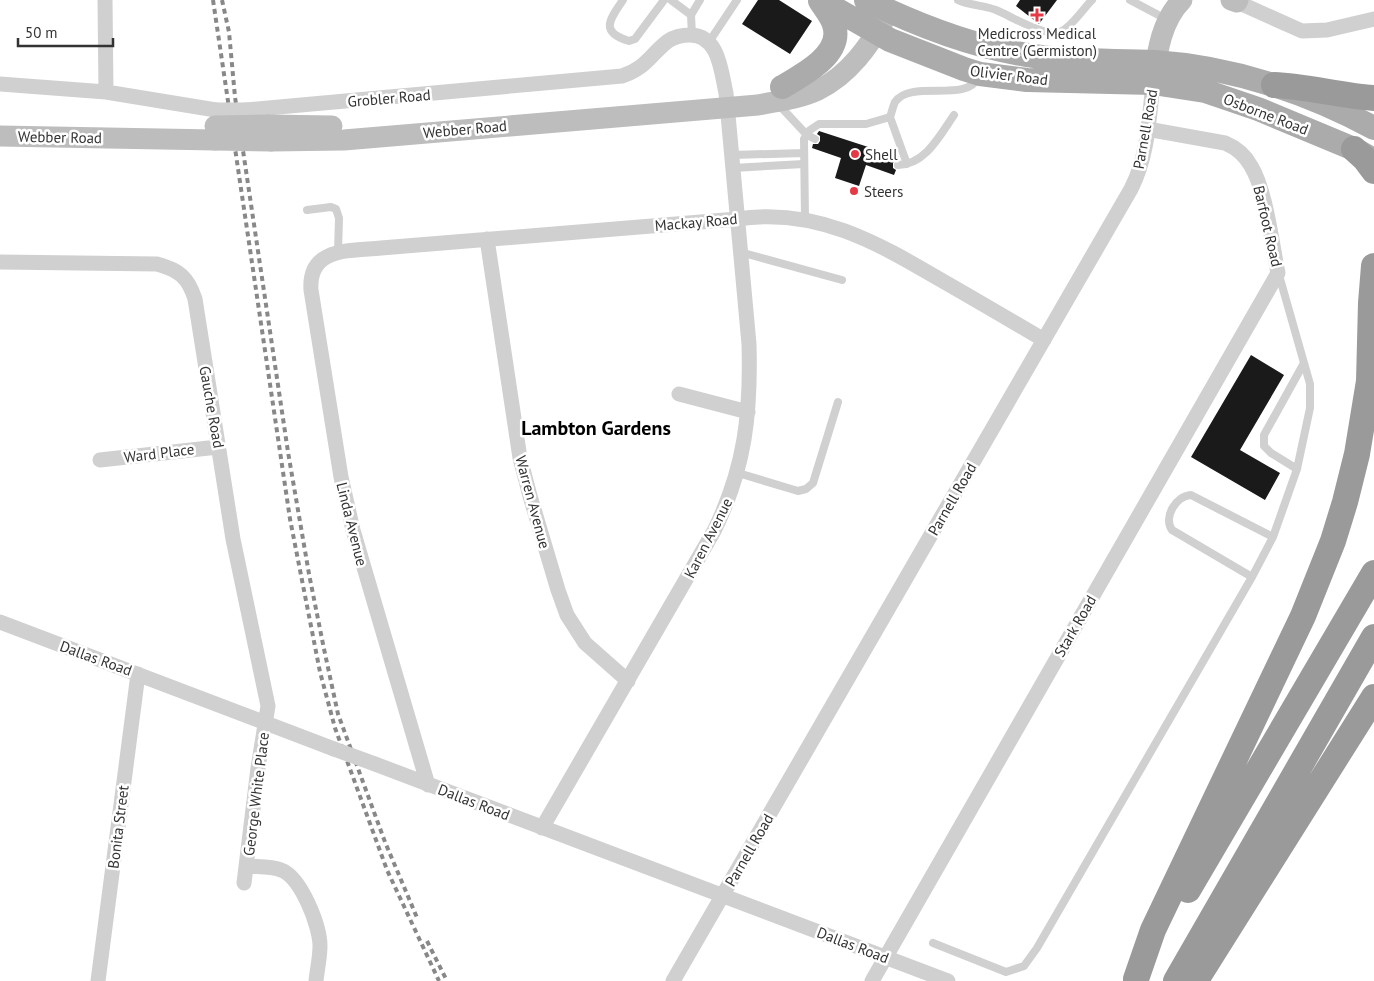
<svg xmlns="http://www.w3.org/2000/svg" width="1374" height="981" font-family="'PT Sans',sans-serif">
	<style>
		.building { fill: #1a1a1a }
		.lines { fill: none; stroke-linecap: round; stroke-linejoin: round }
		.service { stroke: #d0d0d0; stroke-width: 8 }
		.minor { stroke: #d0d0d0; stroke-width: 15 }
		.secondary { stroke: #bdbdbd; stroke-width: 21 }
		.primary { stroke: #ababab; stroke-width: 24 }
		.motorway { stroke: #9a9a9a; stroke-width: 26 }
		.rail { stroke: #888; stroke-width: 4; stroke-dasharray: 5 4; stroke-linecap: butt }
		.minor-bridge { stroke: #d0d0d0; stroke-width: 15 }
		.secondary-bridge { stroke: #bdbdbd; stroke-width: 21 }
		.poi-dot { fill: #e63946; stroke: #fff; stroke-width: 2 }
		.labels { text-anchor: middle; dominant-baseline: central; stroke-width: 5; stroke-linejoin: round; paint-order: stroke }
		.poi-label { font-size: 15px; fill: #333; stroke: #fff; text-anchor: start }
		.street-label { font-size: 15px; fill: #333; stroke: #fff }
		.district-label { font-size: 20px; font-weight: bold; fill: #000; stroke: #fff }
	</style>
	<rect width="100%" height="100%" fill="#fff"/>
	<path class="building" d="M 758,0 L 779,0 L 812,21 L 790,54 L 742,24 Z
		M 1020,0 L 1057,0 L 1039,24 L 1016,6 Z
		M 819,131 L 899,157 L 899,159 L 895,160 L 893,163 L 893,168 L 896,170 L 894,175 L 866,165 L 859,186 L 835,178 L 841,158 L 812,148 L 813,144 L 818,144 L 820,141 L 820,136 L 817,134 Z
		M 1251,355 L 1284,375 L 1240,450 L 1280,473 L 1265,500 L 1191,457 Z"/>
	<g class="lines">
		<path class="service" d="M 623,0 C 610,19 599,32 629,41 L 635,39 L 664,0
			M 671,0 L 691,15 L 692,35
			M 958,0 C 972,6 983,5 996,10 C 1011,16 1047,39 1062,31 C 1072,26 1084,8 1092,0
			M 1130,0 L 1166,19
			M 691,15 L 700,0
			M 709,42 L 737,0
			M 779,105 L 807,135 L 815,139
			M 890,117 C 892,112 893,106 895,102 C 911,79 966,103 978,78
			M 732,155 L 804,153
			M 898,165 C 926,164 940,135 954,115
			M 733,168 L 804,164
			M 307,210 L 331,207 L 336,209 L 339,218 L 338,252
			M 805,219 L 804,139 L 810,130 L 819,124 L 866,124 L 890,117 L 907,164
			M 740,252 L 842,280
			M 1297,469 L 1271,453 L 1264,446 L 1264,435 L 1304,363
			M 738,473 L 798,491 L 806,489 L 813,483 L 838,402
			M 1252,577 L 1172,530 C 1163,517 1176,496 1191,495 L 1273,537
			M 933,943 L 1006,972 L 1024,966 L 1037,948 L 1252,577 L 1273,537 L 1297,469 L 1310,408 L 1310,384 L 1279,275"/>
		<path class="minor" d="M 105,0 L 106,92
			M 1237,2 L 1302,31 L 1327,30 L 1374,19
			M 0,84 L 106,92 L 216,110
			M 246,110 L 622,76 C 645,69 650,55 668,41 C 674,37 683,35 690,35 C 719,35 721,71 726,93 L 749,344 C 751,414 745,468 714,531 L 542,828
			M 487,239 L 520,458 L 530,496 L 558,590 L 567,615 L 585,643 L 628,681
			M 0,262 L 157,264 C 179,270 188,277 195,299 L 233,539 L 268,706 L 258,768 L 244,883
			M 679,394 L 748,412
			M 100,460 L 218,447
			M 0,622 L 334,749
			M 375,764 L 948,981
			M 428,785 L 353,530 L 341,477 L 311,290 C 308,247 350,251 381,248 L 737,219 C 816,207 876,242 941,280 C 976,300 1010,320 1044,340
			M 247,866 C 258,867 271,866 281,870 C 301,877 320,926 320,946 C 320,958 317,970 316,981
			M 98,981 L 138,674
			M 673,981 L 1131,189 C 1148,156 1149,119 1153,83
			M 872,981 L 1278,273 C 1272,244 1266,190 1251,166 C 1245,155 1237,148 1225,143 L 1147,129"/>
		<path class="secondary" d="M 1231,0 L 1237,2 L 1238,0
			M 1154,78 C 1157,51 1162,20 1182,0
			M 268,125 L 332,126
			M 0,136 L 215,140
			M 271,141 L 344,140 L 758,105 C 778,101 799,99 818,90 C 849,75 869,46 886,17"/>
		<path class="primary" d="M 820,0 L 890,40 L 964,69 L 980,74 L 1027,80 L 1153,83 L 1205,91 L 1258,109 L 1354,149 L 1370,158
			M 866,0 C 919,26 975,48 1034,56 C 1074,62 1115,60 1155,62 C 1231,67 1307,92 1374,128
			M 782,87 C 801,76 840,56 835,29 C 834,19 825,9 820,1"/>
		<path class="motorway" d="M 1274,85 C 1307,86 1340,96 1374,98
			M 1354,149 L 1365,159 L 1374,171
			M 1188,890 L 1374,573
			M 1136,979 L 1153,930 L 1303,616 L 1333,541 L 1345,502 L 1357,454 L 1369,381 L 1371,303 L 1374,266
			M 1196,980 L 1374,697
			M 1176,981 L 1374,637"/>
		<path class="rail" d="M 213,0 L 290,519 L 320,672 L 335,728 L 387,870 L 439,981
			M 222,0 L 229,32 L 235,97 L 288,452 L 309,574 L 324,649 L 338,714 L 385,842 L 418,920
			M 427,941 L 447,981"/>
		<path class="minor-bridge" d="M 216,110 L 246,110
			M 334,749 L 375,764"/>
		<path class="secondary-bridge" d="M 215,126 L 268,125
			M 215,140 L 271,141"/>
	</g>
	<g class="poi-dot">
		<path d="M1034.5 7.5h5v5h5v5h-5v5h-5v-5h-5v-5h5z"/>
		<circle cx="855" cy="154" r="5"/>
		<circle cx="854" cy="191" r="5"/>
	</g>
	<g class="labels">
		<g class="poi-label">
			<text x="1037" y="33" text-anchor="middle">Medicross Medical<tspan x="1037" dy="17">Centre (Germiston)</tspan></text>
			<text x="865" y="154">Shell</text>
			<text x="864" y="191">Steers</text>
		</g>
		<g class="street-label">
			<text transform="translate(1009 75) rotate(7)">Olivier Road</text>
			<text transform="translate(389 98) rotate(-5)">Grobler Road</text>
			<text transform="translate(1266 114) rotate(21)">Osborne Road</text>
			<text transform="translate(465 129) rotate(-5)">Webber Road</text>
			<text transform="translate(1145 129) rotate(-80)">Parnell Road</text>
			<text transform="translate(60 137) rotate(1)">Webber Road</text>
			<text transform="translate(696 222) rotate(-5)">Mackay Road</text>
			<text transform="translate(1268 226) rotate(77)">Barfoot Road</text>
			<text transform="translate(212 407) rotate(80)">Gauche Road</text>
			<text transform="translate(159 453) rotate(-7)">Ward Place</text>
			<text transform="translate(952 499) rotate(-60)">Parnell Road</text>
			<text transform="translate(533 502) rotate(75)">Warren Avenue</text>
			<text transform="translate(352 524) rotate(76)">Linda Avenue</text>
			<text transform="translate(708 538) rotate(-63)">Karen Avenue</text>
			<text transform="translate(1075 626) rotate(-60)">Stark Road</text>
			<text transform="translate(96 658) rotate(20)">Dallas Road</text>
			<text transform="translate(256 794) rotate(-83)">George White Place</text>
			<text transform="translate(474 802) rotate(21)">Dallas Road</text>
			<text transform="translate(118 827) rotate(-83)">Bonita Street</text>
			<text transform="translate(749 850) rotate(-60)">Parnell Road</text>
			<text transform="translate(853 945) rotate(21)">Dallas Road</text>
		</g>
		<g class="district-label">
			<text x="596" y="428">Lambton Gardens</text>
		</g>
	</g>
	<path d="M18 38v8h95v-8" fill="none" stroke="#333333" stroke-width="2.5"/>
	<text x="25" y="38" font-size="15" fill="#333333" stroke="#ffffff" stroke-width="4" paint-order="stroke">50 m</text>
</svg>
